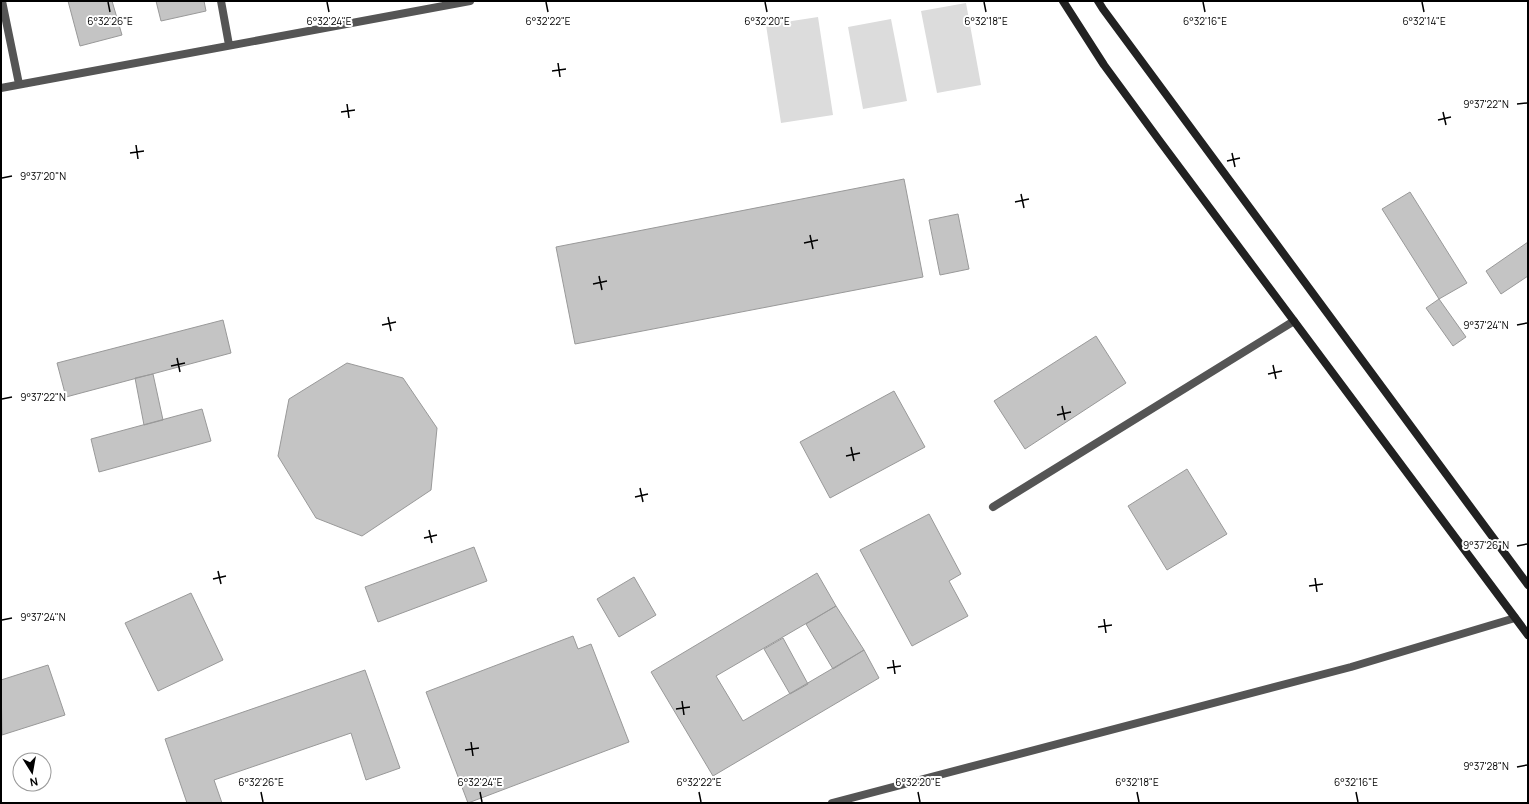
<svg xmlns="http://www.w3.org/2000/svg" width="1529" height="804" font-family="Manrope,sans-serif">
	<style>
		.pitch { fill: #dcdcdc }
		.building { fill: #c4c4c4; stroke: #999 }
		.lines { fill: none; stroke-linecap: round; stroke-linejoin: round }
		.street { stroke: #555; stroke-width: 8 }
		.secondary { stroke: #222; stroke-width: 8 }
		.ticks { fill: none; stroke: #000; stroke-width: 1.5 }
		.ticks-label { font-size: 10px; text-anchor: middle; fill: #000; stroke: #fff; stroke-width: 4; stroke-linejoin: round; paint-order: stroke }
	</style>
	<rect width="100%" height="100%" fill="#fff"/>
	<path class="pitch" d="M 966,3 L 981,85 L 937,93 L 921,11 Z
		M 818,17 L 833,115 L 781,123 L 766,25 Z
		M 891,19 L 907,101 L 863,109 L 848,27 Z"/>
	<path class="building" d="M 68,1 L 112,1 L 122,35 L 80,46 Z
		M 156,1 L 204,1 L 206,11 L 161,21 Z
		M 904,179 L 923,277 L 575,344 L 556,247 Z
		M 1410,192 L 1467,283 L 1439,299 L 1382,209 Z
		M 958,214 L 969,269 L 940,275 L 929,220 Z
		M 1528,242 L 1528,276 L 1501,294 L 1486,271 Z
		M 1439,299 L 1466,337 L 1453,346 L 1426,308 Z
		M 223,320 L 231,353 L 66,397 L 57,363 Z
		M 1096,336 L 1126,383 L 1025,449 L 994,401 Z
		M 347,363 L 403,378 L 437,428 L 431,490 L 362,536 L 316,518 L 278,456 L 289,399 Z
		M 153,374 L 163,420 L 144,425 L 135,378 Z
		M 894,391 L 925,447 L 830,498 L 800,442 Z
		M 202,409 L 211,441 L 99,472 L 91,439 Z
		M 1187,469 L 1227,534 L 1167,570 L 1128,506 Z
		M 929,514 L 961,574 L 949,581 L 968,616 L 912,646 L 860,550 Z
		M 474,547 L 487,581 L 378,622 L 365,587 Z
		M 817,573 L 836,606 L 716,676 L 743,721 L 864,650 L 879,678 L 713,776 L 651,672 Z
		M 634,577 L 656,615 L 619,637 L 597,599 Z
		M 191,593 L 223,660 L 158,691 L 125,623 Z
		M 836,606 L 864,650 L 833,669 L 806,624 Z
		M 573,636 L 578,649 L 591,644 L 629,742 L 468,803 L 426,692 Z
		M 783,638 L 808,684 L 790,694 L 764,649 Z
		M 48,665 L 65,715 L 2,735 L 1,680 Z
		M 365,670 L 400,768 L 366,780 L 351,733 L 214,780 L 222,803 L 187,803 L 165,739 Z"/>
	<g class="lines">
		<path class="street" d="M 2,1 L 19,84
			M 221,1 L 229,45
			M 1,88 L 470,1
			M 993,507 L 1294,321
			M 832,803 L 1351,667 L 1515,618"/>
		<path class="secondary" d="M 1063,1 L 1104,65 L 1159,140 L 1528,635
			M 1098,1 L 1103,9 L 1528,585"/>
	</g>
	<path class="ticks" d="M 108,2 L 110,12M 327,2 L 329,12M 546,2 L 548,12M 765,2 L 767,12M 984,2 L 986,12M 1203,2 L 1205,12M 1422,2 L 1424,12M 558,63 L 560,77M 552,71 L 566,69M 347,104 L 349,118M 1517,104 L 1527,103M 341,112 L 355,110M 1443,112 L 1446,125M 1438,120 L 1451,117M 136,145 L 138,159M 130,153 L 144,151M 1232,153 L 1235,167M 1227,161 L 1240,158M 2,178 L 12,176M 1021,194 L 1024,208M 1015,202 L 1029,199M 810,235 L 813,249M 804,243 L 818,240M 599,276 L 602,290M 593,284 L 607,281M 388,317 L 391,331M 382,325 L 396,322M 1517,325 L 1527,323M 177,358 L 180,372M 1273,365 L 1276,379M 171,366 L 185,363M 1268,374 L 1282,371M 2,399 L 12,397M 1062,406 L 1065,420M 1057,415 L 1071,412M 851,447 L 854,461M 846,456 L 860,453M 640,488 L 643,502M 635,497 L 648,494M 429,530 L 432,543M 424,538 L 437,535M 1517,546 L 1527,544M 218,571 L 221,584M 1315,578 L 1317,592M 213,579 L 226,576M 1309,586 L 1323,584M 1104,619 L 1106,633M 2,620 L 12,618M 1098,627 L 1112,625M 893,660 L 895,674M 887,668 L 901,666M 682,701 L 684,715M 676,709 L 690,707M 471,742 L 473,756M 465,750 L 479,748M 1517,767 L 1527,765M 261,792 L 263,802M 480,792 L 482,802M 699,792 L 701,802M 918,792 L 920,802M 1137,792 L 1139,802M 1356,792 L 1358,802"/>
	<g class="ticks-label">
		<text x="110" y="25">6°32'26"E</text>
		<text x="329" y="25">6°32'24"E</text>
		<text x="548" y="25">6°32'22"E</text>
		<text x="767" y="25">6°32'20"E</text>
		<text x="986" y="25">6°32'18"E</text>
		<text x="1205" y="25">6°32'16"E</text>
		<text x="1424" y="25">6°32'14"E</text>
		<text x="1486" y="108">9°37'22"N</text>
		<text x="43" y="180">9°37'20"N</text>
		<text x="1486" y="329">9°37'24"N</text>
		<text x="43" y="401">9°37'22"N</text>
		<text x="1486" y="549">9°37'26"N</text>
		<text x="43" y="621">9°37'24"N</text>
		<text x="1486" y="770">9°37'28"N</text>
		<text x="261" y="786">6°32'26"E</text>
		<text x="480" y="786">6°32'24"E</text>
		<text x="699" y="786">6°32'22"E</text>
		<text x="918" y="786">6°32'20"E</text>
		<text x="1137" y="786">6°32'18"E</text>
		<text x="1356" y="786">6°32'16"E</text>
	</g>
	<rect width="1529" height="804" fill="none" stroke="#000000" stroke-width="4"/>
	<g transform="translate(32 772) rotate(169)"><circle r="19" fill="#ffffff" stroke="#999999"/>
	<path d="M0-3L7 15L0 10L-7 15Z" fill="#000000"/>
	<text y="-6" font-size="11" font-weight="bold" text-anchor="middle" fill="#000000">N</text>
	</g>
</svg>
